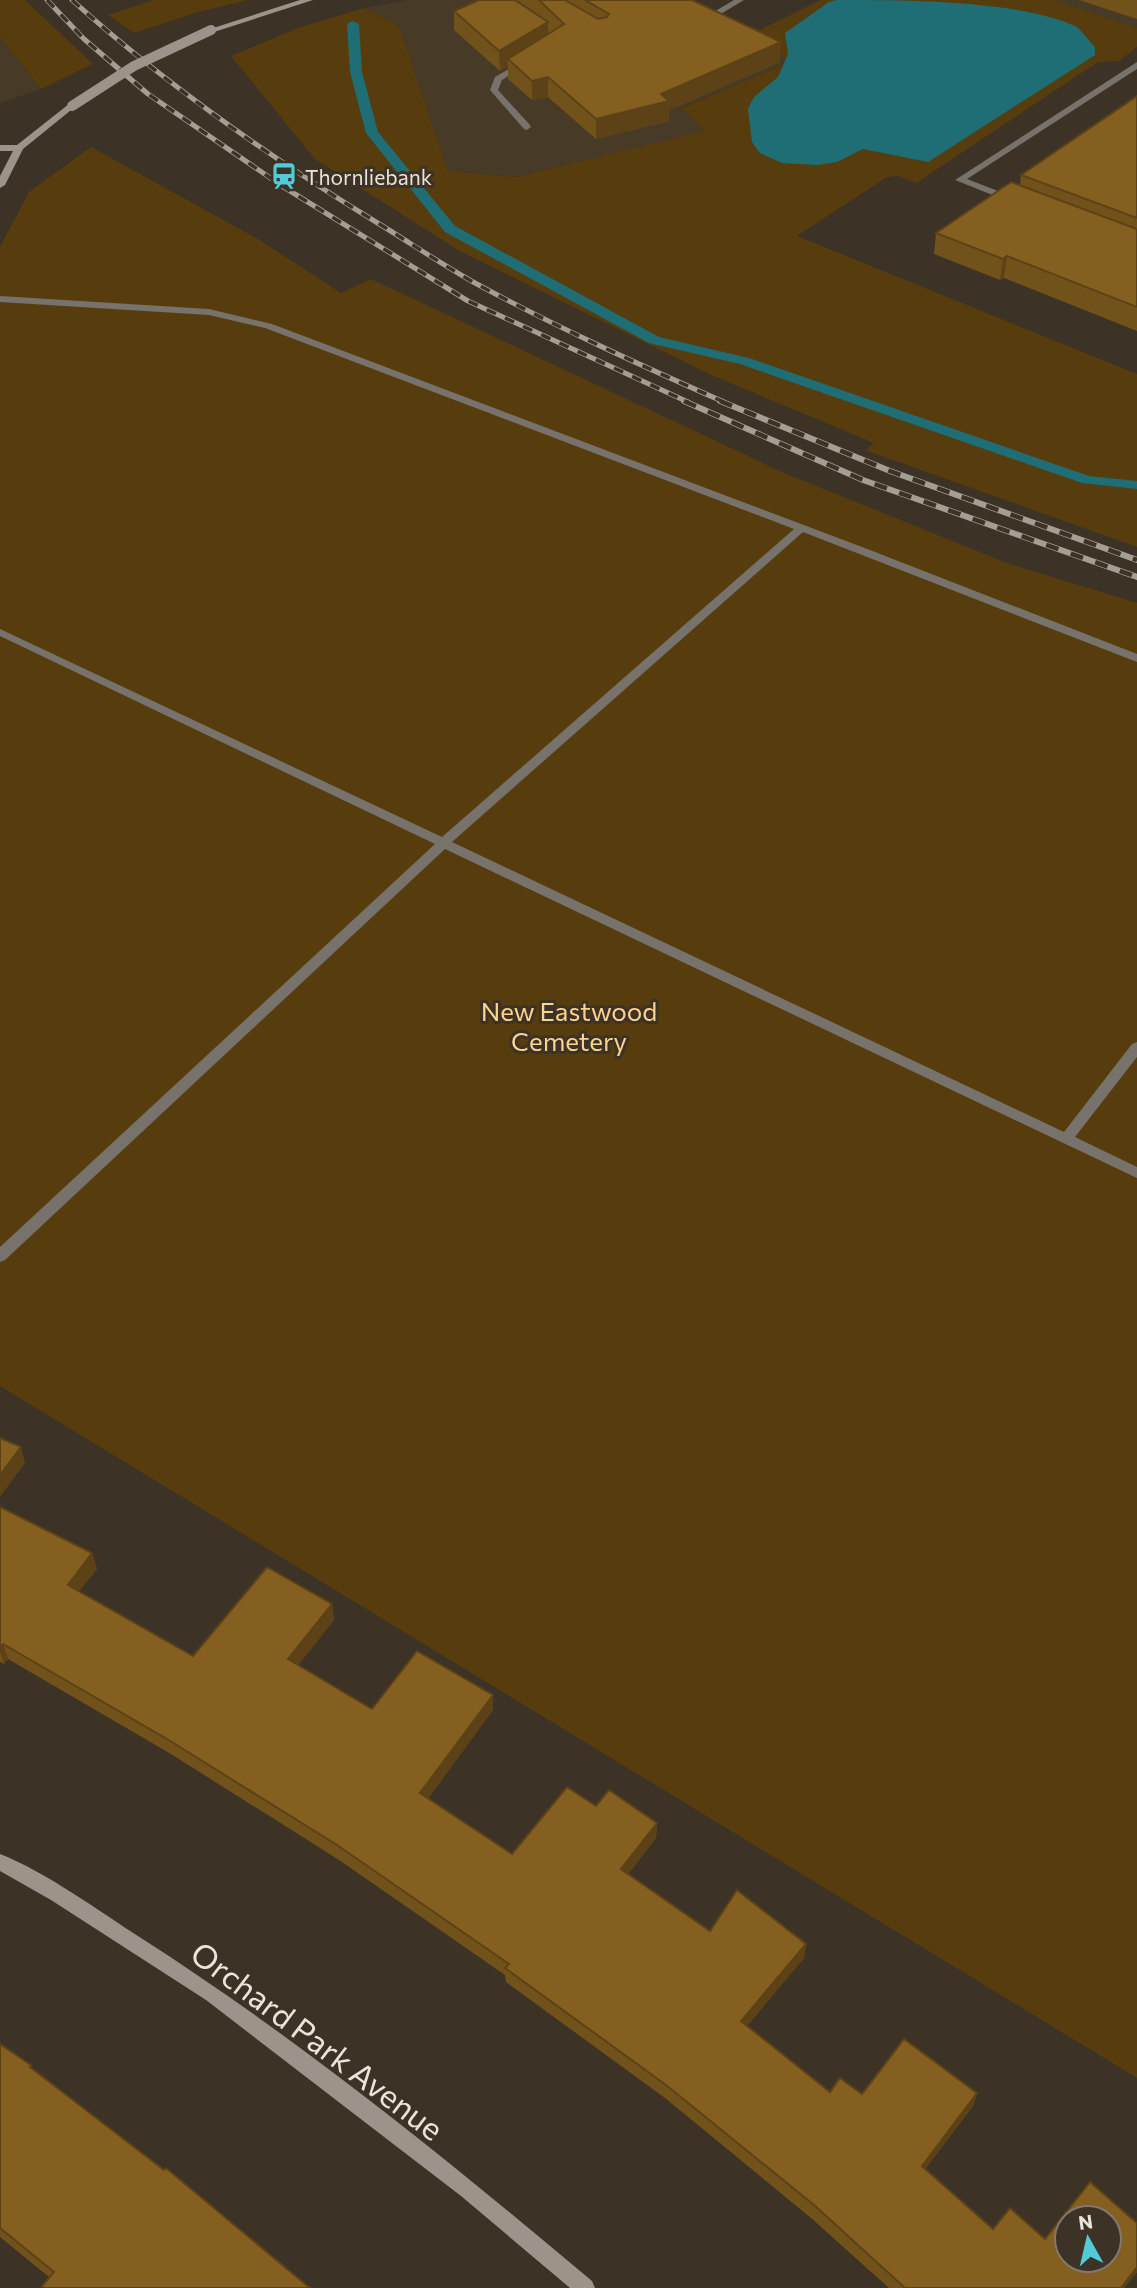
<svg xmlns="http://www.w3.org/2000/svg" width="1137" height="2288" font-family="Commissioner,sans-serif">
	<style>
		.built { fill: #473a26 }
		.green { fill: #573d0d }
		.water { fill: #1f6d75 }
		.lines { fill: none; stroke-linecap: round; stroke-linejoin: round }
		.stream { fill: #1f6d75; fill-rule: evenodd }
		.lane { fill: #77726b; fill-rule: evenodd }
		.street { fill: #77726b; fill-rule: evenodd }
		.secondary { fill: #9c948a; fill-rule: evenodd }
		.rail-far1-casing { stroke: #a59e93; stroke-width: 5 }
		.rail-casing { stroke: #a59e93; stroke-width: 6 }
		.rail-far1 { stroke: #3c3225; stroke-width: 3.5; stroke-dasharray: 10; stroke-linecap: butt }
		.rail { stroke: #3c3225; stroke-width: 4.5; stroke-dasharray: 13; stroke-linecap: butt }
		.secondary-bridge { stroke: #9c948a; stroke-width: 10 }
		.wall { fill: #72521b }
		.shaded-wall { fill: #5c4216 }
		.building { fill: #845f1f; stroke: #5c4216; stroke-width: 2; fill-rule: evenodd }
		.labels { text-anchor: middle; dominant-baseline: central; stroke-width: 6; stroke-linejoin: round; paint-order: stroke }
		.far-poi-label { font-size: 21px; fill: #eae4db; stroke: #3c3225; text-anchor: start }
		.park-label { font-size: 26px; fill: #fdd18e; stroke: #3c3225 }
		.near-street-label { font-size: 32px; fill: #eae4db; stroke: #3c3225 }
	</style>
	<rect width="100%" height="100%" fill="#3c3225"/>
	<path class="built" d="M 407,0 L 656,0 L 745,37 L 793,61 L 683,107 L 704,131 L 517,177 L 448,171 L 399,26 L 364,8 Z
		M 1054,0 L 1137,0 L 1137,28 Z
		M 0,37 L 41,89 L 0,103 Z"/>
	<path class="green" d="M 0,0 L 25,0 L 93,64 L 41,89 L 0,37 Z
		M 154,0 L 248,0 L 195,13 L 134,33 L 108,15 Z
		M 821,0 L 1054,0 L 1137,28 L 1137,47 L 1119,61 L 1098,62 L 916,183 L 899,176 L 887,177 L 797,236 L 1137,374 L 1137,547 L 865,450 L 874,443 L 711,375 L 458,250 L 315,159 L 231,56 L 298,28 L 364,8 L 399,26 L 448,171 L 517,177 L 704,131 L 682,108 L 792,61 L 745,37 Z
		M 91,147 L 258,239 L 341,293 L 371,279 L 784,473 L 1007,563 L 1137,603 L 1137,2078 L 0,1386 L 0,247 L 29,192 Z"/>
	<path class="water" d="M 837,0 C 903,0 1022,0 1077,27 C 1083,32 1089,41 1095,47 L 1095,55 L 928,162 L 863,149 L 837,162 L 817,165 L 782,163 L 760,153 L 752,142 L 748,109 L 754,97 L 778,77 L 788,54 L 785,33 L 829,2 Z"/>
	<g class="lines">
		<path class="stream" d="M 353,21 L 359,24 L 362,72 L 378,132 L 455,226 L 659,337 L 749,358 L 1089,476 L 1137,481 L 1137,489 L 1082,483 L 740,364 L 649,343 L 445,232 L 366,133 L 350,72 L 347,24 Z"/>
		<path class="lane" d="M 519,63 L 526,65 L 502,80 L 498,90 L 530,125 L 531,127 L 527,130 L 524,129 L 490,90 L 495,77 Z
			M 0,296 L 209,309 L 272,324 L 870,550 L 1137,654 L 1137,662 L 803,532 L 452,842 L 1064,1132 L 1132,1044 L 1137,1042 L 1137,1057 L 1075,1137 L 1137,1167 L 1137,1178 L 445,849 L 5,1260 L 0,1262 L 0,1247 L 435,844 L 0,636 L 0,629 L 442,837 L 794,529 L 265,328 L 209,315 L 0,302 Z"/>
		<path class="street" d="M 734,0 L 744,0 L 719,15 L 712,13 Z
			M 1137,62 L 1137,69 L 967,179 L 1016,198 L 1016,202 L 1010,202 L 955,180 Z"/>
		<path class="secondary" d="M 300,0 L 313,0 L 214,32 L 207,30 Z
			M 69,104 L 76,106 L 23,149 L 5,185 L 0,188 L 0,176 L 13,151 L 0,151 L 0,145 L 17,145 Z
			M 0,1854 C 46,1872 99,1911 141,1938 C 299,2039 448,2160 592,2281 L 595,2288 L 570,2288 L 461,2196 L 206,2000 L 51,1900 L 0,1871 Z"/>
		<defs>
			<path id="rail-far1" d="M 47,0 L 84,39 L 148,94 L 282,186 L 468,301 L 688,402
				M 72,0 C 166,85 268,156 376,222 C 409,242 441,264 475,283 C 556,327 640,365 724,402"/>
			<path id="rail" d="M 684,401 L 863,480 L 1137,577
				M 720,401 L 890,471 L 1137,560"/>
		</defs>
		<use href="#rail-far1" class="rail-far1-casing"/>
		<use href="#rail" class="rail-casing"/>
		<use href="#rail-far1" class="rail-far1"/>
		<use href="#rail" class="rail"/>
		<path class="secondary-bridge" d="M 72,106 L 134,66 L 211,30"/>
	</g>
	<path class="wall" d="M 479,0 L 692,0 L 780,62 L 669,110 L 669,121 L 596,139 L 548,97 L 532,100 L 508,79 L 508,66 L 500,71 L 454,30 L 454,11 Z
		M 1079,0 L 1137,0 L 1137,19 Z
		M 1137,96 L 1137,331 L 1004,278 L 1000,280 L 934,254 L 936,233 L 1020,185 L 1021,175 Z
		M 0,1507 L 92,1553 L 97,1569 L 79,1591 L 193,1656 L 332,1604 L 334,1620 L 298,1665 L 372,1709 L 493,1710 L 428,1798 L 512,1854 L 596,1806 L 657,1823 L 656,1838 L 628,1874 L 710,1931 L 806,1944 L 804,1958 L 747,2026 L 830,2092 L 862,2094 L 977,2093 L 973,2106 L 925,2169 L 993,2229 L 1045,2239 L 1137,2272 L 1124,2288 L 889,2288 L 811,2218 L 665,2098 L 506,1982 L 505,1975 L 339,1860 L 171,1754 L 8,1659 L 4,1664 L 0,1662 Z
		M 0,2044 L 31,2065 L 33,2069 L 310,2288 L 43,2288 L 42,2286 L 49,2277 L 0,2237 Z"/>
	<path class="shaded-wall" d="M 548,22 L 548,42 L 508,59 L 508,66 L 500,71 L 499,51 Z
		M 781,42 L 780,62 L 669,110 L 669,121 L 596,139 L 596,119 Z
		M 548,77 L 548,97 L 532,100 L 532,81 Z
		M 1007,256 L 1004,278 L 1000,280 L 1003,259 Z
		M 21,1447 L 25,1463 L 0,1497 L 0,1475 Z
		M 92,1553 L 97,1569 L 72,1600 L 68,1585 Z
		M 332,1604 L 334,1620 L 290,1675 L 288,1659 Z
		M 3,1644 L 8,1659 L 4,1664 L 0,1651 L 0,1648 Z
		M 493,1695 L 493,1710 L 422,1807 L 420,1793 Z
		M 657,1823 L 656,1838 L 621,1883 L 621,1869 Z
		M 806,1944 L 804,1958 L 739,2035 L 741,2021 Z
		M 977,2093 L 973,2106 L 918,2178 L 922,2166 Z
		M 1137,2267 L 1137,2272 L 1124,2288 L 1121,2288 Z"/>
	<path class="building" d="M 479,0 L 515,0 L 548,22 L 499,51 L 454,11 Z
		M 539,0 L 565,0 L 598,19 L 607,17 L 609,14 L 585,0 L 692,0 L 781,42 L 661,94 L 669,101 L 596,119 L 548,77 L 532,81 L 508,59 L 564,24 Z
		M 1137,96 L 1137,218 L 1021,175 Z
		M 1011,182 L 1137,229 L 1137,307 L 1007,256 L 1003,259 L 936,233 Z
		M 0,1438 L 21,1447 L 0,1475 Z
		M 0,1507 L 92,1553 L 68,1585 L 193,1656 L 267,1567 L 332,1604 L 288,1659 L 372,1709 L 417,1651 L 493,1695 L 420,1793 L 512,1854 L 567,1787 L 596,1806 L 609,1790 L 657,1823 L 621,1869 L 710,1931 L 737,1890 L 806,1944 L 741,2021 L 830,2092 L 840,2078 L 862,2094 L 904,2039 L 977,2093 L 922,2166 L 993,2229 L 1010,2208 L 1045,2239 L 1090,2182 L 1137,2223 L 1137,2267 L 1121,2288 L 905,2288 L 814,2205 L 666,2085 L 505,1968 L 509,1964 L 337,1845 L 167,1739 L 3,1644 L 0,1648 ZM 1067,2218 L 1109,2218 L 1109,2260 L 1067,2260 Z
		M 0,2044 L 31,2065 L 30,2067 L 164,2170 L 166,2168 L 310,2288 L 44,2288 L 42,2286 L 54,2272 L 0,2228 Z"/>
	<defs>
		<symbol id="station-bare" viewBox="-9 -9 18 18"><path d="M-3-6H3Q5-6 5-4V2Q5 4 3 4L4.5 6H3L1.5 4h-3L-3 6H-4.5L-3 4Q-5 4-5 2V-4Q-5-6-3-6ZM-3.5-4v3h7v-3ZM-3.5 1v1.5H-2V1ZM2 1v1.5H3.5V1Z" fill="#52cbd8" stroke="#3c3225" stroke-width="2.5" paint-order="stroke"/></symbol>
	</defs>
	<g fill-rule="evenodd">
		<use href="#station-bare" x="265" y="157" width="38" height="38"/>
	</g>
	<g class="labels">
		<g class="far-poi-label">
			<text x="305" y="176">Thornliebank</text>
		</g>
		<g class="park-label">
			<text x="569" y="1010">New Eastwood<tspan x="569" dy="30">Cemetery</tspan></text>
		</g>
		<g class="near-street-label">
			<text transform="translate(318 2040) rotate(37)">Orchard Park Avenue</text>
		</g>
	</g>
	<g transform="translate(1088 2239) rotate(352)"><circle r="33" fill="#3c3225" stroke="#82796e" stroke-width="2"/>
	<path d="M0-5L12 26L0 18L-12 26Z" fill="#52cbd8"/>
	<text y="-10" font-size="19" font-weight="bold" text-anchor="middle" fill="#eae4db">N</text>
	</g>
</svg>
